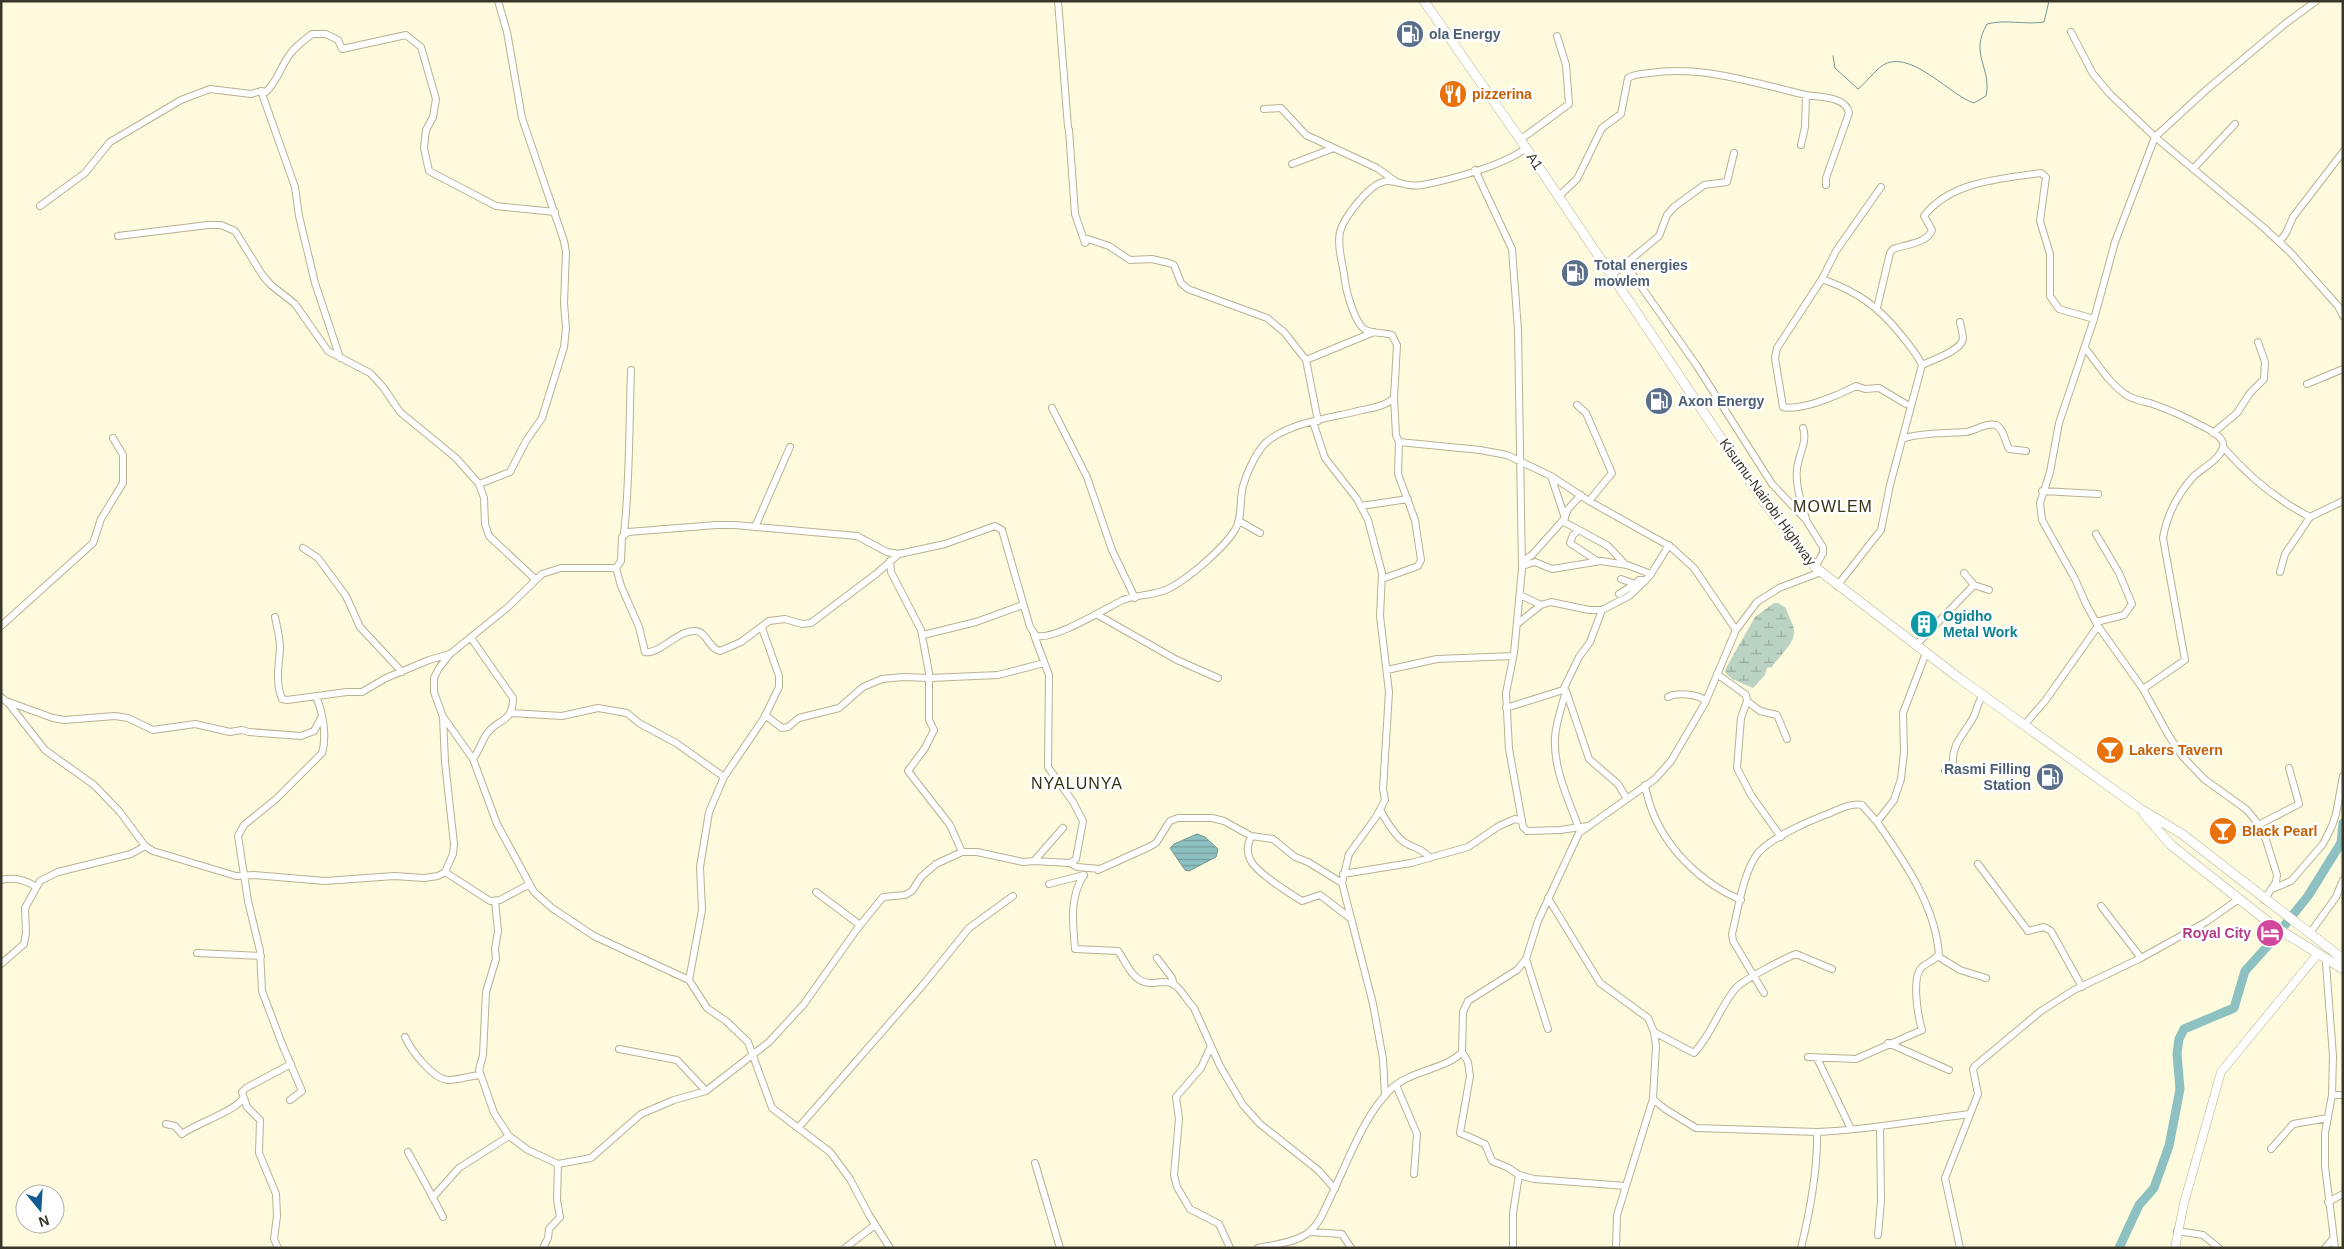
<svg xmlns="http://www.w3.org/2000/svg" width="2344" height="1249" font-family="Helvetica,sans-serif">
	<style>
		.wetland { fill: url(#wetland-marsh) }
		.water { fill: url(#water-rules); stroke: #749792 }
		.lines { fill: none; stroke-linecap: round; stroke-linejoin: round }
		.stream { stroke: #749792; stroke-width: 1 }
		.river { stroke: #8dc0c0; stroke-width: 9 }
		.minor-casing { stroke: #b7b291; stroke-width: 8 }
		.major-casing { stroke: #b7b291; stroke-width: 9 }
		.highway-casing { stroke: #b7b291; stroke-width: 10 }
		.minor { stroke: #fff; stroke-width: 6 }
		.major { stroke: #fff; stroke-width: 8 }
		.highway { stroke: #fff; stroke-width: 9 }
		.labels { text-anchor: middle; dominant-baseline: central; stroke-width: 5; stroke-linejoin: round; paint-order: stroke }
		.service-label { font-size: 14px; font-weight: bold; fill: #4e5e75; stroke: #fff; text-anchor: start }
		.food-label { font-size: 14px; font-weight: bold; fill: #c56008; stroke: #fff; text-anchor: start }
		.street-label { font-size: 14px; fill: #383628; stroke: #fff }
		.culture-label { font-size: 14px; font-weight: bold; fill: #0d838f; stroke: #fff; text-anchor: start }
		.hotel-label { font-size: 14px; font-weight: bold; fill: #b23c85; stroke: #fff; text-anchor: end }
		.quarter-label { font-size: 16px; letter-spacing: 1px; fill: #353013; stroke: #fff }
	</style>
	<defs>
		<pattern id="wetland-marsh" width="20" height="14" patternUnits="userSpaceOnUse" patternTransform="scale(1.25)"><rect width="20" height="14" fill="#bbd3c2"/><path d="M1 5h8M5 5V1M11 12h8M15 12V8" fill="none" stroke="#99ac9e"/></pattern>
		<pattern id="water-rules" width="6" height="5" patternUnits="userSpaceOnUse" patternTransform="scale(1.25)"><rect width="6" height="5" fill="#8dc0c0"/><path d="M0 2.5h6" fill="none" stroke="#749d9c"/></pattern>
	</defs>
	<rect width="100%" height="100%" fill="#fefade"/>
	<path class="wetland" d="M 1774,603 L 1778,603 L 1786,608 C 1788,616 1794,625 1794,630 C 1796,643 1778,657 1772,667 L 1767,668 L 1765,675 L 1753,688 L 1732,679 L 1725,672 L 1726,668 L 1755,617 Z"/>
	<path class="water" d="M 1197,834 L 1205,837 L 1218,849 L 1216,857 L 1189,871 L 1185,870 L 1170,848 L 1174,844 Z"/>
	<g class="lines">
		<path class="stream" d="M 1833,56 L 1835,68 L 1858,89 C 1867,82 1877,67 1887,63 C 1915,53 1951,96 1974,103 L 1986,96 C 1992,67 1969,55 1987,24 C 2006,19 2025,25 2044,22 L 2049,1"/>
		<path class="river" d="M 2119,1248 L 2139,1205 L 2154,1188 L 2169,1146 L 2180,1089 L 2177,1054 L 2179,1039 L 2184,1029 L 2234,1008 L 2245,971 L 2272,941 L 2308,896 L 2341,843 L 2343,823"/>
		<defs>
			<path id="minor" d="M 1058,1 L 1068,127
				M 2071,32 L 2093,74 L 2110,94 L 2155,137 L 2263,227 L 2290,252 L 2338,306 L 2343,316
				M 261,91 L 266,92 C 278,80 281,66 290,54 C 296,46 304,40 312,34 L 326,34 L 338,40 L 342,49 L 406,35 L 421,47 L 436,99 L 433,117 L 426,130 L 424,148 L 429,171 L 496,206 L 555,212
				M 1264,109 L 1281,108 L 1306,135 L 1377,168 L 1395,181
				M 1069,130 L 1075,214 L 1085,243 L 1088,239 L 1109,246 L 1130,260 L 1152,259 L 1169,263 L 1174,265 L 1181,283 L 1188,289 L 1267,318 L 1284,332 L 1306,360 L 1318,421
				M 1520,140 L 1569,104 L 1566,65 L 1557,36
				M 1801,145 L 1805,127 L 1806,95
				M 1292,164 L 1334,148
				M 2193,169 L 2235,124
				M 1475,170 L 1512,249 L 1518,330 L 1522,569 L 1514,653 L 1506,693 L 1509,749 L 1523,827 L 1527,831 L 1560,830 L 1588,826
				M 1881,187 L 1836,251 L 1822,279 L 1777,348 L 1775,358 L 1783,407 C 1802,411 1839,395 1856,386 L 1865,389 L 1879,388 L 1906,404
				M 1559,196 L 1577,179 L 1602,128 L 1621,114 L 1628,78 C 1634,74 1642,74 1650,73 C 1703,65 1754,83 1806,95 C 1818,97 1846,96 1849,113 L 1826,178 L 1826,185
				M 40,206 L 85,173 L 110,142 L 181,100 L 210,89 L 251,94 L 261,91 L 295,187 L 299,216 L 315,283 L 340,358
				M 118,236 L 208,225 L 221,225 L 235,231 L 263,276 L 271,285 L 295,304 L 328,351 L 370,373 L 383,387 L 400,412 L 456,458 L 479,484 L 484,498 L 485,524 L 489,536 L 535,579
				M 2279,242 L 2286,233 L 2293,217 L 2343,152
				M 1626,265 L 1697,366 L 1772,484 L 1806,520 L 1819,541 L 1823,547 L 1823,553 L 1815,567
				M 1611,276 L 1659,236 L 1667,215 L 1674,207 L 1704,185 L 1727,182 L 1734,153
				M 1822,279 C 1858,292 1878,306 1902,336 C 1909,345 1917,354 1922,365 L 1890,485 L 1881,530 L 1837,586
				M 1877,308 L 1890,253 L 1893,249 C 1904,245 1928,243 1932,230 L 1924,216 C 1951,181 2000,179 2041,173 L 2046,177 L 2040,221 L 2050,254 L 2050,296 L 2059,309 L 2094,319
				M 2085,348 C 2097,363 2109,383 2125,394 C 2133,400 2141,401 2150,403 C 2167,409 2184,416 2200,425 C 2206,428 2226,437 2223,447 C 2220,460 2202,468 2193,477 C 2177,495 2167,514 2163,538 L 2185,660 L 2143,689
				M 1306,360 L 1374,332
				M 1922,365 C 1932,360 1961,351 1963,339 C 1963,334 1961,327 1960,322
				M 2307,384 L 2343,369
				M 1394,398 L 1396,435 L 1399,442 L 1480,450 L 1507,455 L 1551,476 L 1589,501 L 1671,547 L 1694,568 L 1736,630
				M 1577,405 L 1586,413 L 1612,473 L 1589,501
				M 1052,408 L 1087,477 L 1112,550 L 1135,598
				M 1313,422 L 1325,458 L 1357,499 L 1368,520 L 1382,573 L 1380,616 L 1389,692 L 1383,789 L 1385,800 L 1376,817 L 1349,854 L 1342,883 L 1373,1004 L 1383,1059 L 1385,1096
				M 1803,428 C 1808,441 1798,456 1797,469 C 1795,486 1802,504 1806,519
				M 2213,433 L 2237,413 L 2250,393 L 2264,379 L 2265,362 L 2258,342
				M 1904,438 C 1928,432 1943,434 1966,432 C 1975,431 1986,422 1996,425 C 2004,429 2005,442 2009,449 L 2026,451
				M 2223,447 C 2248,476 2275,499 2310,517 L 2343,501
				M 1551,476 L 1565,518 L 1532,555 L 1526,559 L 1522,566 L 1535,562 L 1552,569 L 1601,561 L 1627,565 L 1651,574 L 1646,580 L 1639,580 L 1635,584 L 1621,579
				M 479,484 L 510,472 L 526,441 L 542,418 L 564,347 L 566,328 L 564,303 L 566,252 L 564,241 L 522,118 L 507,32 L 498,1
				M 2042,491 L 2098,494
				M 1361,506 L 1408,499
				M 1565,517 L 1568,509 L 1581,495
				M 1239,521 L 1260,533
				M 1562,521 L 1579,530
				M 755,527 L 790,447
				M 624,534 C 630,480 629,425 631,370
				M 303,548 L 318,558 L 346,596 L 360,627 L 402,672
				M 890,561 L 891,572 L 921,630 L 930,678
				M 1597,561 L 1570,543 L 1573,535 L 1579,530 L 1608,546 L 1624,563
				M 616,568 L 621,586 L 639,627 L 645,652 C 659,655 679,629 696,631 C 707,632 708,648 720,651 L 741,642 L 769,621 L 785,619 L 802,624 L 811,623 L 876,574 L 899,554
				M 2280,572 L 2285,554 L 2310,517
				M 1964,573 L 1974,585
				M 1651,574 L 1669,545
				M 1382,579 L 1418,566 L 1421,560 L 1415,520 L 1398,474 L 1399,442
				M 1619,594 L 1635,584
				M 1520,595 L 1541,605 L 1551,602 L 1589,610 L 1602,610 L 1629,596 L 1646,580
				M 1096,614 L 1177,660 L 1218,678
				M 275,617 C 277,627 280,638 280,648 C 279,665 275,682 282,699 L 287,700 L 347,692 L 362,692 L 386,678 L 429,660 L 450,654
				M 2096,622 L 2124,615 L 2132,604 L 2119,573 L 2096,534
				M 1517,624 L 1541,605
				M 1,626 L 93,543 L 101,519 L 123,483 L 123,455 L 113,438
				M 923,635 L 976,622 L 1023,605
				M 1034,635 L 1049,675 L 1048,767 L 1073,802 L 1083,821 L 1076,859 L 1070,863
				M 471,638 L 513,698 C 513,724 497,718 486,735 C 481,743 479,751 473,759
				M 1916,645 L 1974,585 L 1989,590
				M 1926,653 L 1903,713 L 1904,752 L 1901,779 L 1894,800 L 1877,822 C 1904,861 1937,908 1939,957 L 1960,970 L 1986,978
				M 1387,670 L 1437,659 L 1513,656
				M 1717,674 L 1746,695 L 1747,701 L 1741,718 L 1737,768 L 1751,795 L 1781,837
				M 929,678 L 929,720 L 934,730 L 925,748 L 908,771 L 950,825 L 962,852
				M 1563,690 L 1579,657 L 1590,642 L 1602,610
				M 1566,691 C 1562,706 1556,722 1555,737 C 1553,768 1568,798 1578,826
				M 1,697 L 9,704 L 45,750 L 94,785 L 120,812 L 145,846 L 153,851 L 236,876 L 254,875 L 325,881 L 394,876 L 424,878 L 438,876 L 445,872 L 453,854 L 454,844 L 445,762 L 443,717 L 434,692 L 434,678 L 439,668 L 450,654 L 507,608 L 542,574 L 561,568 L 616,568 L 621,561 L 622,537 L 628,532 L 716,525 L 735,525 L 857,536 L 887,552 L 899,554 L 945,544 L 995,526 L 1002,530 L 1030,627 L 1036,636 C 1055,640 1104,609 1123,600 C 1138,594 1155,596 1170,588 C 1190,577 1223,549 1235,530 C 1243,516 1239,501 1243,486 C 1247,472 1257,449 1269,440 C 1295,421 1332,418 1362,410 C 1373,408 1385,406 1394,398 L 1397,345 L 1392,335 C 1383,332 1374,334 1366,330 C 1354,324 1345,287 1344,274 C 1342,261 1337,245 1340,232 C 1344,217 1371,181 1388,181 C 1398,181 1409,188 1422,185 C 1450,180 1505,165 1526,148
				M 1668,697 C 1677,692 1698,694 1706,701
				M 6,701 L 53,718 L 64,720 L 115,716 L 128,718 L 153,730 L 195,724 L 230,732 L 242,730 L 249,732 L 301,736 L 314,731 L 321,718
				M 1747,701 L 1760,711 L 1777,715 L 1787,739
				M 1506,708 L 1563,690 L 1566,691 L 1589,759 L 1618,784 L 1627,799
				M 511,713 L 562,716 L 598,708 L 627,713 L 639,723 L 676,743 L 724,777
				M 765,715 L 782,728 L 788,727 L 799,718 L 839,708 L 863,687 L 882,679 L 903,677 L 930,678 L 998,675 L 1044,663
				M 444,718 L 473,759 L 497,824 L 534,892 L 552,908 L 594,936 L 689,980 L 707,1008 L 726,1021 L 748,1042 L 772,1108 L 830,1152 L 850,1179 L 869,1215 L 890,1248
				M 2025,724 L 2045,701 L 2098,626
				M 1945,771 L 1953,765 C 1951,743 1965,734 1974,716 C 1977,709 1978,702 1983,695
				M 1645,785 C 1654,837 1693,879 1741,900
				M 1380,810 C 1386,820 1394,835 1404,842 C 1414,849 1421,847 1430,858
				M 2258,825 L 2299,804 L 2289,768
				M 1251,836 C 1248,844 1246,851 1250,859 C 1255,872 1289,893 1302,901 L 1320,895 L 1350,918
				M 1034,861 L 1063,828
				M 1978,864 L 2028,931 L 2044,927 L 2051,931 L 2082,987
				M 1098,870 L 1149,847 L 1156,843 L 1170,821 L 1178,818 L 1212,818 L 1224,821 L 1251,836 L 1273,839 L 1295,857 L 1308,862 L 1342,883
				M 445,872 L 490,901 L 500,900 L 528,885
				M 1343,874 L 1411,863 L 1468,847 L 1499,826 L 1515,819 L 1522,821
				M 1084,875 C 1069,897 1073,924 1075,949 L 1118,951 C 1127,963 1132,982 1150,983 C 1158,983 1166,980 1173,984 C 1182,989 1186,1000 1194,1008 L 1220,1066 L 1243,1105 L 1260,1124 L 1318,1170 L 1335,1189
				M 1,880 C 14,877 26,880 36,887
				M 1049,884 L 1084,875
				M 2272,889 L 2291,881 L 2323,844 L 2332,826 L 2336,814 L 2343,776
				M 816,892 L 860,925
				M 1548,898 L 1600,983 L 1648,1018 L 1654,1032 L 1656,1046 L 1653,1099 L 1617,1215 L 1616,1248
				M 2264,900 L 2276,882 L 2277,875 L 2266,840 L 2255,820 L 2247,810 L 2204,779 L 2183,757 L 2169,736 L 2143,689 L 2098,626 L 2086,604 L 2075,579 L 2042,520 L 2040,503 L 2050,472 L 2059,423 L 2094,319 L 2115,242 L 2155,137 L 2205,91 L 2286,23 L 2316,1
				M 495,901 L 498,931 L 495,949 L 496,959 L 486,992 L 483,1055 L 479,1070 L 494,1113 L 509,1136 L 528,1150 L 558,1164 L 591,1158 L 641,1114 L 674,1100 L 706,1091 L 769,1042 L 804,1004 L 857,929 L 883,897 L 905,895 L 912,891 L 921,877 L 936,864 L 962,852 L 977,852 L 1023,862 L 1034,861 L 1070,863 L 1077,867 L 1100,869
				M 2101,906 L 2141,958
				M 2310,933 L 2336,897 L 2343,880
				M 197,953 L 261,956
				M 1157,958 L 1172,978 L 1174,985
				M 1526,959 L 1548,1029
				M 1,964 L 24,944 L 26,933 L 25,908 L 40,881 L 58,872 L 131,854 L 145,846
				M 2326,964 L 2333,1056 L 2332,1095 L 2325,1133 L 2325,1166 L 2335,1248
				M 689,980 L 702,910 L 700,867 L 709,812 L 724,777 L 764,718 L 779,687 L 779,676 L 762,628
				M 1764,993 L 1733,941 L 1732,934 C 1738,911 1743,872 1758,853 C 1771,838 1806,822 1825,815 C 1836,811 1851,802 1862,805 L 1877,822
				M 1654,1032 L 1694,1053 C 1712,1034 1719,1008 1736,988 C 1743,980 1785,958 1796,954 L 1832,969
				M 405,1037 C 411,1050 433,1080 449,1080 C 458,1080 470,1076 480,1075
				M 1888,1043 L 1949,1070
				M 1211,1046 L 1201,1068 L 1176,1097 L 1179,1119 L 1174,1175 L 1177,1187 L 1190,1209 L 1219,1224 L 1230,1248
				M 619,1049 L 677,1060 L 706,1091
				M 1462,1052 L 1468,1062 L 1470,1076 L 1460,1133 L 1485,1144 L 1492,1161 L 1507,1167 L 1519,1175 L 1513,1213 L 1513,1248
				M 1808,1057 L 1856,1059 L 1922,1030 C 1918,1016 1911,977 1922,967 C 1928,962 1934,961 1938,955
				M 1817,1058 L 1851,1129
				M 1396,1085 L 1417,1134 L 1414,1174
				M 2332,1095 L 2343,1095
				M 1653,1099 L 1665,1109 L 1696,1128 L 1817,1132
				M 290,1100 L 302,1091 L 282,1044 L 262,991 L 260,951 L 248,901 L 238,836 L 244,825 L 276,799 L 322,753 C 327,737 323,712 316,697
				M 166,1124 L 175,1126 L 182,1134 C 195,1124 238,1110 243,1098
				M 798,1128 L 922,986 L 969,928 L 1013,896
				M 2271,1149 L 2293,1124 L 2328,1118
				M 408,1152 C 420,1174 432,1195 443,1217
				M 1035,1163 L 1060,1248
				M 1519,1175 L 1534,1179 L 1626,1186
				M 434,1196 L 459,1168 L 509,1136
				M 2328,1202 L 2343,1194
				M 2177,1231 L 2203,1235 L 2219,1248
				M 1310,1232 L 1342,1234 L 1351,1248
				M 1878,1235 L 1881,1201 L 1880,1127
				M 278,1248 L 274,1239 L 277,1216 L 276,1194 L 259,1153 L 260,1120 L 247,1107 L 242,1092 L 246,1088 L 291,1064
				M 543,1248 L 548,1238 L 549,1229 L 560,1217 L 557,1200 L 558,1164
				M 845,1248 L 875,1225
				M 1258,1248 C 1273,1245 1292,1243 1305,1235 C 1319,1227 1325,1208 1332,1194 C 1348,1161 1365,1113 1392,1088 C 1412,1070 1447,1069 1462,1052 L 1463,1012 L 1468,1001 L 1517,970 L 1526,959 L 1538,921 L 1579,833 L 1655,779 L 1671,761 L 1705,703 L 1736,630 L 1757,602 L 1779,588 L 1821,572
				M 1801,1248 C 1810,1211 1818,1170 1817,1132 C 1868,1130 1919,1120 1970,1114
				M 1960,1248 L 1945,1178 L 1978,1094 L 1973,1069 L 1975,1066 L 2041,1011 L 2074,990 L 2141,958 L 2206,922 L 2239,899
				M 2325,1248 L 2332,1240"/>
			<path id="major" d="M 2175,1248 L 2184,1203 L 2221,1072 L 2317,955"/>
			<path id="highway" d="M 1424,1 L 1526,148 L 1764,502 L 1815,567 L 1959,678 L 2139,808 L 2182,834 L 2343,959
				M 2144,814 L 2171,845 L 2272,925 L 2343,969"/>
		</defs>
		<use href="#minor" class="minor-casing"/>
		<use href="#major" class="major-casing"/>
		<use href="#highway" class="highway-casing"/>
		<use href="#minor" class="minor"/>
		<use href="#major" class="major"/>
		<use href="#highway" class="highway"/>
	</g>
	<defs>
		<symbol id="fuel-disc" viewBox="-11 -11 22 22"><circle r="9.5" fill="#5c6f8a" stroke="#fff"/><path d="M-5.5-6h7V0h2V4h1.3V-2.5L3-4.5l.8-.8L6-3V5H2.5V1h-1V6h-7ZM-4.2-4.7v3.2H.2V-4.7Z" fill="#fff"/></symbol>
		<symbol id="restaurant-disc" viewBox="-11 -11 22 22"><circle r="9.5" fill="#e8710a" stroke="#fff"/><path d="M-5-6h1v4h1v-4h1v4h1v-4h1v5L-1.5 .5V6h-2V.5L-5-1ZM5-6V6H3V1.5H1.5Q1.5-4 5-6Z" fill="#fff"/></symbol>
		<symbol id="building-disc" viewBox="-11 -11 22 22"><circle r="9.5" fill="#0f9aa8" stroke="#fff"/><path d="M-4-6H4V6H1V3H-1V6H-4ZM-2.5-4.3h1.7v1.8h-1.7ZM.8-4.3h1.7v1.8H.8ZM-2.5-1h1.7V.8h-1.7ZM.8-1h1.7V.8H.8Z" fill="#fff"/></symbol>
		<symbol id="bar-disc" viewBox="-11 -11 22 22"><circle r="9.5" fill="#e8710a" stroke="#fff"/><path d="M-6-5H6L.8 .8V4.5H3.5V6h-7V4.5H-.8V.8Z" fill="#fff"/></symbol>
		<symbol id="hotel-disc" viewBox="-11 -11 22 22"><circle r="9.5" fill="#d1479c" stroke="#fff"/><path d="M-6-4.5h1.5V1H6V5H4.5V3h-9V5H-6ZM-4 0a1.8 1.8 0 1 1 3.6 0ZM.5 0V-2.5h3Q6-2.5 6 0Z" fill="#fff"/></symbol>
	</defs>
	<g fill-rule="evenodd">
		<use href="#fuel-disc" x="1394" y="18" width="32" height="32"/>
		<use href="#restaurant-disc" x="1437" y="78" width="32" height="32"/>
		<use href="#fuel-disc" x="1559" y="257" width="32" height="32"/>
		<use href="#fuel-disc" x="1643" y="385" width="32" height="32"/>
		<use href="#building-disc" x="1908" y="608" width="32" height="32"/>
		<use href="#bar-disc" x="2094" y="734" width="32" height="32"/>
		<use href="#fuel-disc" x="2034" y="761" width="32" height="32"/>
		<use href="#bar-disc" x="2207" y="815" width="32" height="32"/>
		<use href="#hotel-disc" x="2254" y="917" width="32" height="32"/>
	</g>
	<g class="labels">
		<g class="service-label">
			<text x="1429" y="34">ola Energy</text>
			<text x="1594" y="265">Total energies<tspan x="1594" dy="16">mowlem</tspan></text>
			<text x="1678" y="401">Axon Energy</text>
			<text x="2031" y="769" text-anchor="end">Rasmi Filling<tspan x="2031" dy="16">Station</tspan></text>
		</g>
		<g class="food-label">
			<text x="1472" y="94">pizzerina</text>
			<text x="2129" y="750">Lakers Tavern</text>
			<text x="2242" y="831">Black Pearl</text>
		</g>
		<g class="street-label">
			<text transform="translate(1535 161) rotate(56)">A1</text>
			<text transform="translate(1768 502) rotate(54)">Kisumu-Nairobi Highway</text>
		</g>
		<g class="culture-label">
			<text x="1943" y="616">Ogidho<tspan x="1943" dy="16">Metal Work</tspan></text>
		</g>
		<g class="hotel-label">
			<text x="2251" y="933">Royal City</text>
		</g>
		<g class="quarter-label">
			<text x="1833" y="506">MOWLEM</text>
			<text x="1077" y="783">NYALUNYA</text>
		</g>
	</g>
	<rect width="2344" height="1249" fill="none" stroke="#383628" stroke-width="5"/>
	<g transform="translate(40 1209) rotate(162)"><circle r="24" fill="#ffffff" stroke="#afafa9"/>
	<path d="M0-4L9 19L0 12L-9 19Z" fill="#135b8f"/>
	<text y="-8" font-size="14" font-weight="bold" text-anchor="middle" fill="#383628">N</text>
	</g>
</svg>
